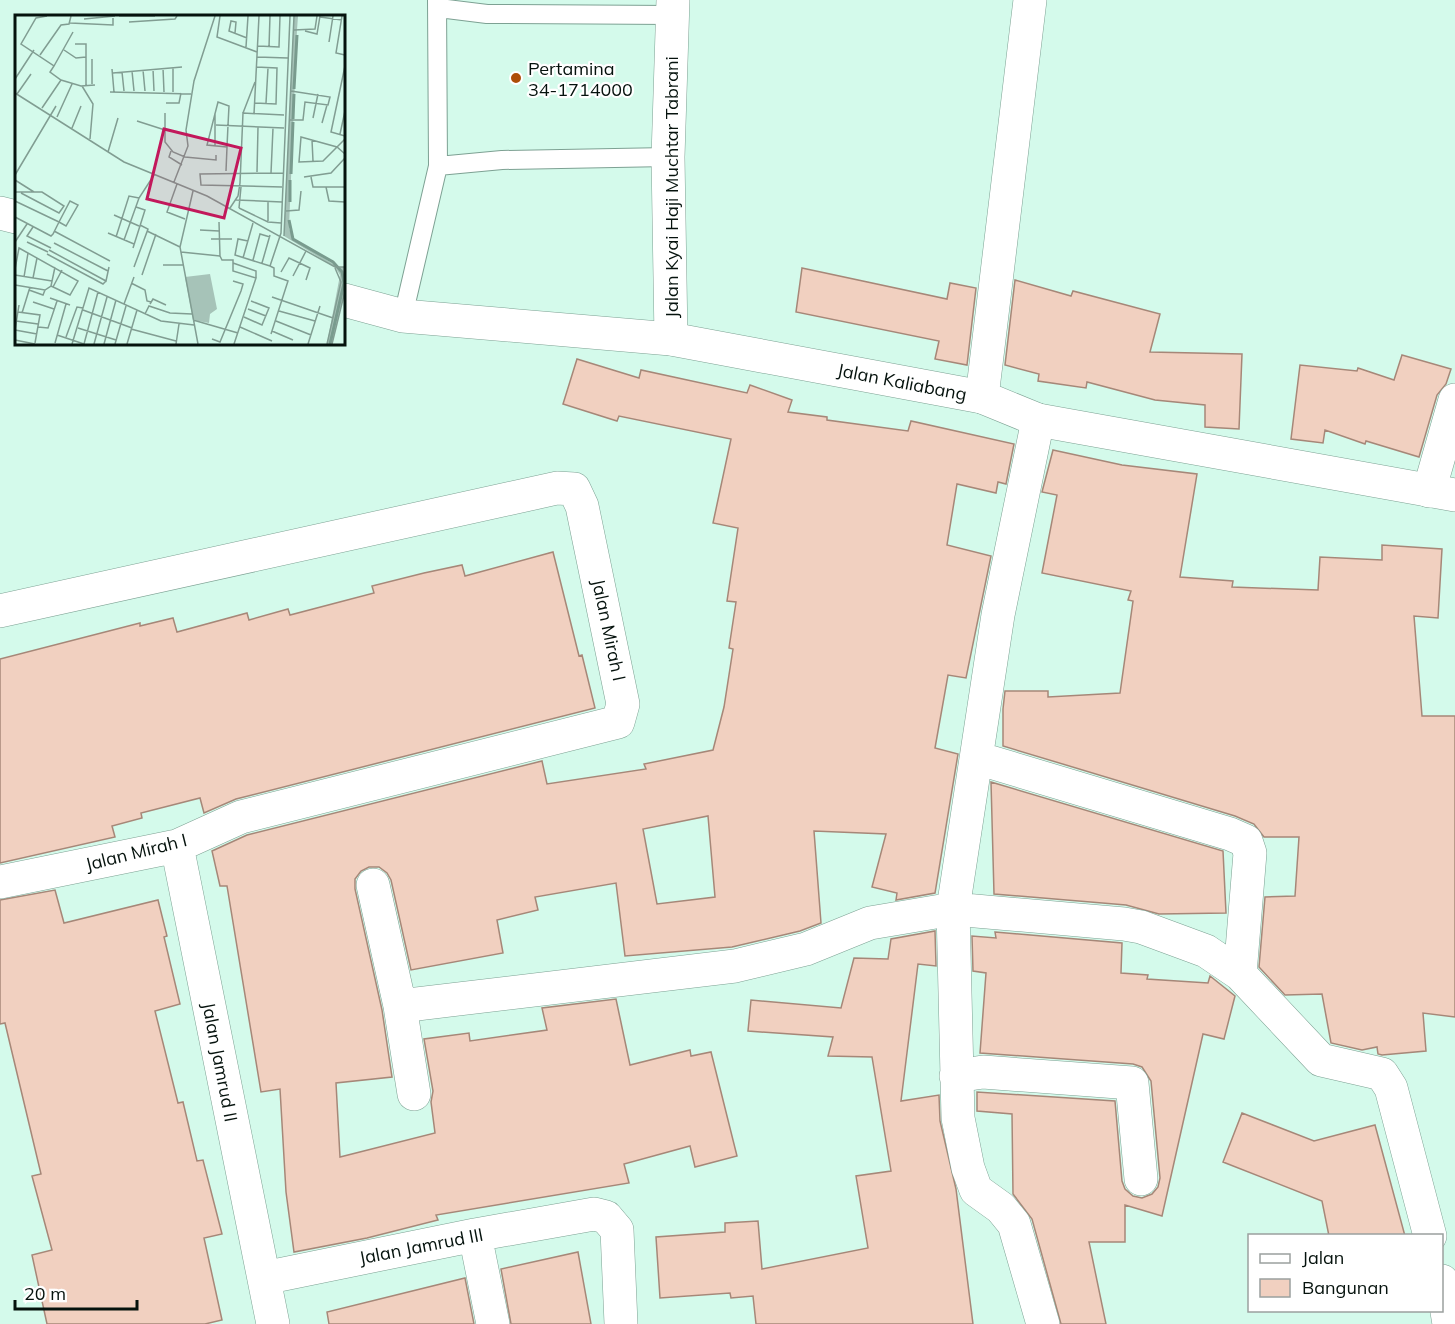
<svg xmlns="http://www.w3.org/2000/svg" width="1455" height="1324" font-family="Mulish,sans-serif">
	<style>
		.building { fill: #f1d0c0; stroke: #a68778; stroke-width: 1.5; fill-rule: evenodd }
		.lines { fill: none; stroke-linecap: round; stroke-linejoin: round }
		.service-casing { stroke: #7da193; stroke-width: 20 }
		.minor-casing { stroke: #7da193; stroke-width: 34 }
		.tertiary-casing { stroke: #7da193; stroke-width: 34 }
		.primary-casing { stroke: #7da193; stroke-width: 34 }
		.service { stroke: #fff; stroke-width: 18 }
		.minor { stroke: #fff; stroke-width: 33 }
		.tertiary { stroke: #fff; stroke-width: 33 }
		.primary { stroke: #fff; stroke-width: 33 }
		.poi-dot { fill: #ad4d07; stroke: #fff; stroke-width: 2 }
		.labels { text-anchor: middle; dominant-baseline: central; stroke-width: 4.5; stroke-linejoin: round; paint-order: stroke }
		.poi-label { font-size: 18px; fill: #05120d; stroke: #fff; text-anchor: start }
		.street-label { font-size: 18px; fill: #05120d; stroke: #fff }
		.inset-river { fill: none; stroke: #799b8e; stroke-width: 3 }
		.inset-road { fill: none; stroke: #819d92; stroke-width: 1.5 }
		.view { fill: #c2185b; fill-opacity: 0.15; stroke: #c2185b; stroke-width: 3 }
		.inset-edge { fill: none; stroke: #05120d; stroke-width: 3 }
	</style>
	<rect width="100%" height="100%" fill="#d4faeb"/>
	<path class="building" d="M 802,268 L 947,299 L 950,283 L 976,288 L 967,365 L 935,359 L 939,341 L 796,312 Z
		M 1015,280 L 1071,296 L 1073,291 L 1160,314 L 1150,352 L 1242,354 L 1239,429 L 1205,427 L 1205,405 L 1155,400 L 1087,382 L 1086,388 L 1038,381 L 1039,374 L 1005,365 Z
		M 1402,355 L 1451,369 L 1446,384 L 1437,395 L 1419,457 L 1366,441 L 1365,444 L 1325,430 L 1323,443 L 1291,439 L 1300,365 L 1357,371 L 1358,368 L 1394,380 Z
		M 577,359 L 639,378 L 641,370 L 747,393 L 750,385 L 792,400 L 788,412 L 827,417 L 827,420 L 908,431 L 911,421 L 1014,444 L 1006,484 L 998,482 L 996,493 L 957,484 L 947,545 L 991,556 L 966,678 L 948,675 L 935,748 L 958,754 L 935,893 L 896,900 L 897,893 L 872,887 L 886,834 L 814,831 L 821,923 L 800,931 L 732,947 L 625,956 L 616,883 L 535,897 L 538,910 L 497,920 L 503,953 L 411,970 L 391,880 L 387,873 L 379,867 L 369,867 L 361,871 L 355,879 L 355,889 L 382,1010 L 392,1077 L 336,1083 L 340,1157 L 435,1133 L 431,1102 L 433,1091 L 424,1039 L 469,1033 L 470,1041 L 547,1030 L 542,1008 L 616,999 L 630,1065 L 690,1050 L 691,1056 L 711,1052 L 737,1156 L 695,1167 L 690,1146 L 624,1164 L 629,1183 L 436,1215 L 438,1220 L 367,1238 L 294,1252 L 286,1192 L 280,1089 L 261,1092 L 227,886 L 220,886 L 212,851 L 247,835 L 542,761 L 547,784 L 646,769 L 644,764 L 713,750 L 724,707 L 733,649 L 729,648 L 736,602 L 727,601 L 738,528 L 713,523 L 731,439 L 619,416 L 617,421 L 563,404 ZM 708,816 L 715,897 L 657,904 L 643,829 Z
		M 1053,450 L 1122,465 L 1197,474 L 1180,577 L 1233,581 L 1232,587 L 1318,590 L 1320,557 L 1382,560 L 1382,545 L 1442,549 L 1438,618 L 1414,616 L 1422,716 L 1455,716 L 1455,1017 L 1423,1013 L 1426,1051 L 1382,1055 L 1378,1054 L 1377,1047 L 1362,1050 L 1331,1043 L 1322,994 L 1285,995 L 1259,967 L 1265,897 L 1295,896 L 1299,837 L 1264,837 L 1254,824 L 1235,816 L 1003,746 L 1003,709 L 1005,691 L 1048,691 L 1048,697 L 1120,693 L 1133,601 L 1128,600 L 1131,591 L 1042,573 L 1057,495 L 1042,492 Z
		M 553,552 L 579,656 L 582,655 L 595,708 L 236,799 L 204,813 L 200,798 L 141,813 L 142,818 L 112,826 L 115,837 L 0,863 L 0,659 L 140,623 L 140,626 L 173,618 L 177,632 L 247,613 L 249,620 L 288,609 L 290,615 L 374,593 L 372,586 L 424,573 L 462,565 L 465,576 Z
		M 991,782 L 1223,851 L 1226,913 L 1159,914 L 1126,905 L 994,894 Z
		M 55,890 L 64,923 L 158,900 L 167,936 L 164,937 L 180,1004 L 155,1011 L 178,1103 L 183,1102 L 197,1161 L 203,1160 L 222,1234 L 204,1238 L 222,1320 L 205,1324 L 47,1324 L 32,1255 L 52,1250 L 32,1176 L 41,1174 L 5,1023 L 0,1024 L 0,900 Z
		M 935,931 L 936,966 L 918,964 L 901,1101 L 939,1095 L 940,1121 L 956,1189 L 973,1324 L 756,1324 L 753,1296 L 731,1298 L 730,1293 L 660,1298 L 656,1237 L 725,1232 L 725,1223 L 758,1221 L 762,1269 L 868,1248 L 856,1176 L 891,1171 L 872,1057 L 828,1056 L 833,1037 L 748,1031 L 751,1000 L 841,1008 L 854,958 L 888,959 L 891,939 Z
		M 995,932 L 1122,943 L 1121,973 L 1148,975 L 1147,979 L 1208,983 L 1210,976 L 1235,996 L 1224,1039 L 1203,1034 L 1162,1216 L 1125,1205 L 1125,1242 L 1089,1242 L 1106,1324 L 1061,1324 L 1032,1219 L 1013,1194 L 1012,1114 L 977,1111 L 977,1092 L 1115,1101 L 1122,1181 L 1125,1189 L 1133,1196 L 1142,1198 L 1152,1194 L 1158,1187 L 1160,1178 L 1151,1081 L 1142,1067 L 1133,1064 L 980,1053 L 986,973 L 973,971 L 972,936 L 996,938 Z
		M 1242,1113 L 1314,1141 L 1375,1125 L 1405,1236 L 1329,1236 L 1322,1201 L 1223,1162 Z
		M 578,1252 L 591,1324 L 511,1324 L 501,1269 Z
		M 465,1278 L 474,1324 L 329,1324 L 327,1312 Z"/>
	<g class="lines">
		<defs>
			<path id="service" d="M 439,8 L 487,14 L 673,15
				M 438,166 L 502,160 L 668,157
				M 403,316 L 438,166 L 437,0"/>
			<path id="minor" d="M 982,397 L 1030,0
				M 1038,420 L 998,615 L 953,909 L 958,1118 L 968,1168 L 976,1190 L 1001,1208 L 1014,1224 L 1043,1324
				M 1429,491 L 1455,400
				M 0,611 L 557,488 L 574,489 L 582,506 L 623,704 L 618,722 L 241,817 L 177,846 L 0,882
				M 977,758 L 1230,834 L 1246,841 L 1250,853 L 1240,974
				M 177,846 L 273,1324
				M 373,885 L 400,1006
				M 956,1076 L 983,1072 L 1132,1083 L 1141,1179
				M 414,1094 L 400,1006 L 735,966 L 806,949 L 870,923 L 953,909 L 1124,924 L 1141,927 L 1206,951 L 1240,974 L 1321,1060 L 1382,1074 L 1391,1088 L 1430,1236
				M 475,1235 L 493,1324
				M 264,1278 L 475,1235 L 594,1214 L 606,1217 L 617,1230 L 621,1324
				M 1442,1281 L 1449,1324"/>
			<path id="tertiary" d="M 671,339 L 668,157 L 673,0"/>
			<path id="primary" d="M 0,213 L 16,217
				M 344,300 L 403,316 L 671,339 L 982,397 L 1038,420 L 1455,495"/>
		</defs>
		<use href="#service" class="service-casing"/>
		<use href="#minor" class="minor-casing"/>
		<use href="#tertiary" class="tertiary-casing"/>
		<use href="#primary" class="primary-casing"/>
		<use href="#service" class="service"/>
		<use href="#minor" class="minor"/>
		<use href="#tertiary" class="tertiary"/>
		<use href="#primary" class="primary"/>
	</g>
	<circle class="poi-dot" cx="516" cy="78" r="6"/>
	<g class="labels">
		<g class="poi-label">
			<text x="528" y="68">Pertamina<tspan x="528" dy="21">34-1714000</tspan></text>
		</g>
		<g class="street-label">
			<text transform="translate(671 187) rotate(-90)">Jalan Kyai Haji Muchtar Tabrani</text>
			<text transform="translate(902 382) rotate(11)">Jalan Kaliabang</text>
			<text transform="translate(609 630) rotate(78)">Jalan Mirah I</text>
			<text transform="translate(136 852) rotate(-14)">Jalan Mirah I</text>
			<text transform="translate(220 1062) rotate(79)">Jalan Jamrud II</text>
			<text transform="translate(421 1246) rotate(-11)">Jalan Jamrud III</text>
		</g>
	</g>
	<g transform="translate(15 15)">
		<rect width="330" height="330" fill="#d4faeb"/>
		<path d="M 279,1 L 283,1 L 282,15 L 274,213 L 278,224 L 323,252 L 330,252 L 330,276 L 317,329 L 312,329 L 325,260 L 320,252 L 269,221 ZM 195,259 L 202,294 L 195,299 L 194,308 L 178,305 L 170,262 Z" fill="#a6c3b8"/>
		<path class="inset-river" d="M 279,74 L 282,20M 278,104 L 279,79M 276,159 L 278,107M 275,187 L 275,165M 274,205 L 278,224 L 318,247 L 327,257 L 329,268 L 315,329"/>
		<path class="inset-road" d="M 32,1 L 21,3 L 6,29 L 39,51 L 35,57 L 46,65 L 66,71 L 80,70M 104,1 L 140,1M 205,1 L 202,22 L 242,37M 327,1 L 321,38 L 330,40M 305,2 L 327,5M 69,4 L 100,1M 114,7 L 160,4 L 162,1M 55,8 L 98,10 L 98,3M 279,15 L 300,14 L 302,1M 290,16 L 302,19 L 305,1M 220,18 L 221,7 L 216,6 L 214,16 L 232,23M 314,27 L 318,1M 60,29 L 71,29 L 71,70M 243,31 L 264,32 L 265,1M 231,32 L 233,1M 254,32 L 255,1M 49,35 L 61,43 L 71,42M 25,40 L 46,10 L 54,9 L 56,1M 242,42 L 273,43M 77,44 L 77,69M 39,51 L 58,17M 330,51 L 316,117 L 330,121M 148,53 L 149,77M 97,54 L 99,77M 138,54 L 139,76M 128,55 L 130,76M 117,56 L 119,76M 107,57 L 109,76M 98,58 L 167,52M 0,64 L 19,35M 67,71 L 78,89 L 75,124M 95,77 L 176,79M 158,77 L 158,53M 0,78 L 109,147 L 192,181 L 320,252 L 330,252M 2,79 L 16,59M 151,88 L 164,88 L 166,78M 240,88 L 261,89 L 262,53 L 241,52M 251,88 L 253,53M 27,93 L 46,65M 150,98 L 150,127 L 158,137 L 170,142 L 201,145 L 201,140M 228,98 L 240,67M 239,99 L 244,1M 42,102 L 57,69M 298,103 L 303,79M 275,105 L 288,105 L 290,87 L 313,90 L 315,82 L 276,76M 122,106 L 150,115M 307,108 L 312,90M 201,110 L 269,113M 57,113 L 66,91M 325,119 L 330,96M 330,124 L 308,146 L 284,147 L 286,122 L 322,132 L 330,139M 297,125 L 298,146M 200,132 L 200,98M 156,136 L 154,142 L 167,150M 93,137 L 103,103M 211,156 L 212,132 L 213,110 L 214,91 L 203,87 L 192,130 L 212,132M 242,157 L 243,112M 256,158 L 258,113M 0,160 L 41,91M 289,162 L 316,158 L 330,143M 296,162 L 298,172 L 330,172M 0,165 L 19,177M 159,167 L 173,131 L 171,115 L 179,66 L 200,1M 162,169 L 152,197 L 170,204M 267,172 L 186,170 L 185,159 L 268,158M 311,172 L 314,186 L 330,187M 178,176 L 165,232 L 183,329M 0,177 L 27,177 L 49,191 L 44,198 L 6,178M 221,185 L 267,187M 0,186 L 44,207 L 51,211 L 63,190 L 55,186 L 44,207 L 38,219 L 36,221 L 0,202M 215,193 L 223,181 L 225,168 L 228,98 L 269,100M 224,193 L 253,207 L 266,208M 224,193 L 226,172M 271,196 L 284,195 L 286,176M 99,200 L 124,211M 253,206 L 253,187M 204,207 L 205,241M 18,212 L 12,221 L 36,233M 185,215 L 204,216M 39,216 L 95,246M 132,216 L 165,232M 93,218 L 119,229M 269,221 L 279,1M 101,222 L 114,181 L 124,183M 196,224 L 217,224M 109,225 L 124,183 L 139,160M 233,226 L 223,224 L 220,240 L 255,251 L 259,253 L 259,261 L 273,266 L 256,319M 0,227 L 12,209M 12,227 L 33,237M 39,228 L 93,256M 118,233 L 130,195 L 121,192M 34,235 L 91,266 L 94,252M 166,237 L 205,241M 32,239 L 88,269 L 91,266M 205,241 L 207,245 L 218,245 L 218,256 L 241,263 L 219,329M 228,243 L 238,208M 238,245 L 245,219 L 255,222M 218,248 L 241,256 L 241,263M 247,248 L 255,220M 148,250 L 168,250M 255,251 L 266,218 L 275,1M 119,252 L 133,214 L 125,210M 0,254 L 4,233 L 63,266 L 55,280 L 36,271M 266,257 L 274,243 L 295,253 L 291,265M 0,260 L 37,266M 127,260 L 141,219M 278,261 L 291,236M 9,262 L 13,238M 18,263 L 22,243M 116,268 L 130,275 L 132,286 L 136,287M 0,270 L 30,275 L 36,271 L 40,252M 38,272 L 47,255M 14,275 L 28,280 L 30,275M 257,282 L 318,303M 35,283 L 55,290M 18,287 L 39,294M 109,289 L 119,262M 135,289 L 138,284 L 151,290M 233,294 L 251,301M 68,295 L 117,313M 264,296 L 300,306M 3,297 L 25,300 L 20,328M 7,298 L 15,272M 130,299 L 134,291 L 155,298 L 177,299M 229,302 L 247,310 L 254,293 L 236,286M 178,305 L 223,318M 1,306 L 23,309M 261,306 L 296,320M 23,312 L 33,313 L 42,286M 225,312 L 257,326M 63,313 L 101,325M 116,314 L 161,326M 0,315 L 4,290M 0,315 L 22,319M 257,316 L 278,325M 42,320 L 69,329 L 83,277M 51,322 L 62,292 L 68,293M 197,324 L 205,327 L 226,276 L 228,269 L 218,266M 0,325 L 20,329M 40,328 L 51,289M 57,329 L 74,273 L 146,306 L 179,310M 79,329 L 92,282M 89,329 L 101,285M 100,329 L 111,291M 112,329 L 122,295M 161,329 L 164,309M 293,329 L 305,291M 312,329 L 326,267 L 320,253M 317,329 L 330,276"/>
		<path class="view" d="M 149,114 L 226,133 L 209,203 L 132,184 Z"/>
		<rect width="330" height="330" class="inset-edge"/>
	</g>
	<rect x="1248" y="1234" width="195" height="78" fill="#ffffff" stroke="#9ba09e" stroke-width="1.5"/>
	<rect x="1260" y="1254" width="30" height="9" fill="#ffffff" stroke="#9ba09e" stroke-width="1.5"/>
	<text x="1302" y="1264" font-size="18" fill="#05120d">Jalan</text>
	<rect x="1260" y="1279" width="30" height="18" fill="#f1d0c0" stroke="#9ba09e" stroke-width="1.5"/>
	<text x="1302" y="1294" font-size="18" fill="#05120d">Bangunan</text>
	<path d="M15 1300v9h122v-9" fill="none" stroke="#05120d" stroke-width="3"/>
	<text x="24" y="1300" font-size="18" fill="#05120d" stroke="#ffffff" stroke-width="4.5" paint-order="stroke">20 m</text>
</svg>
